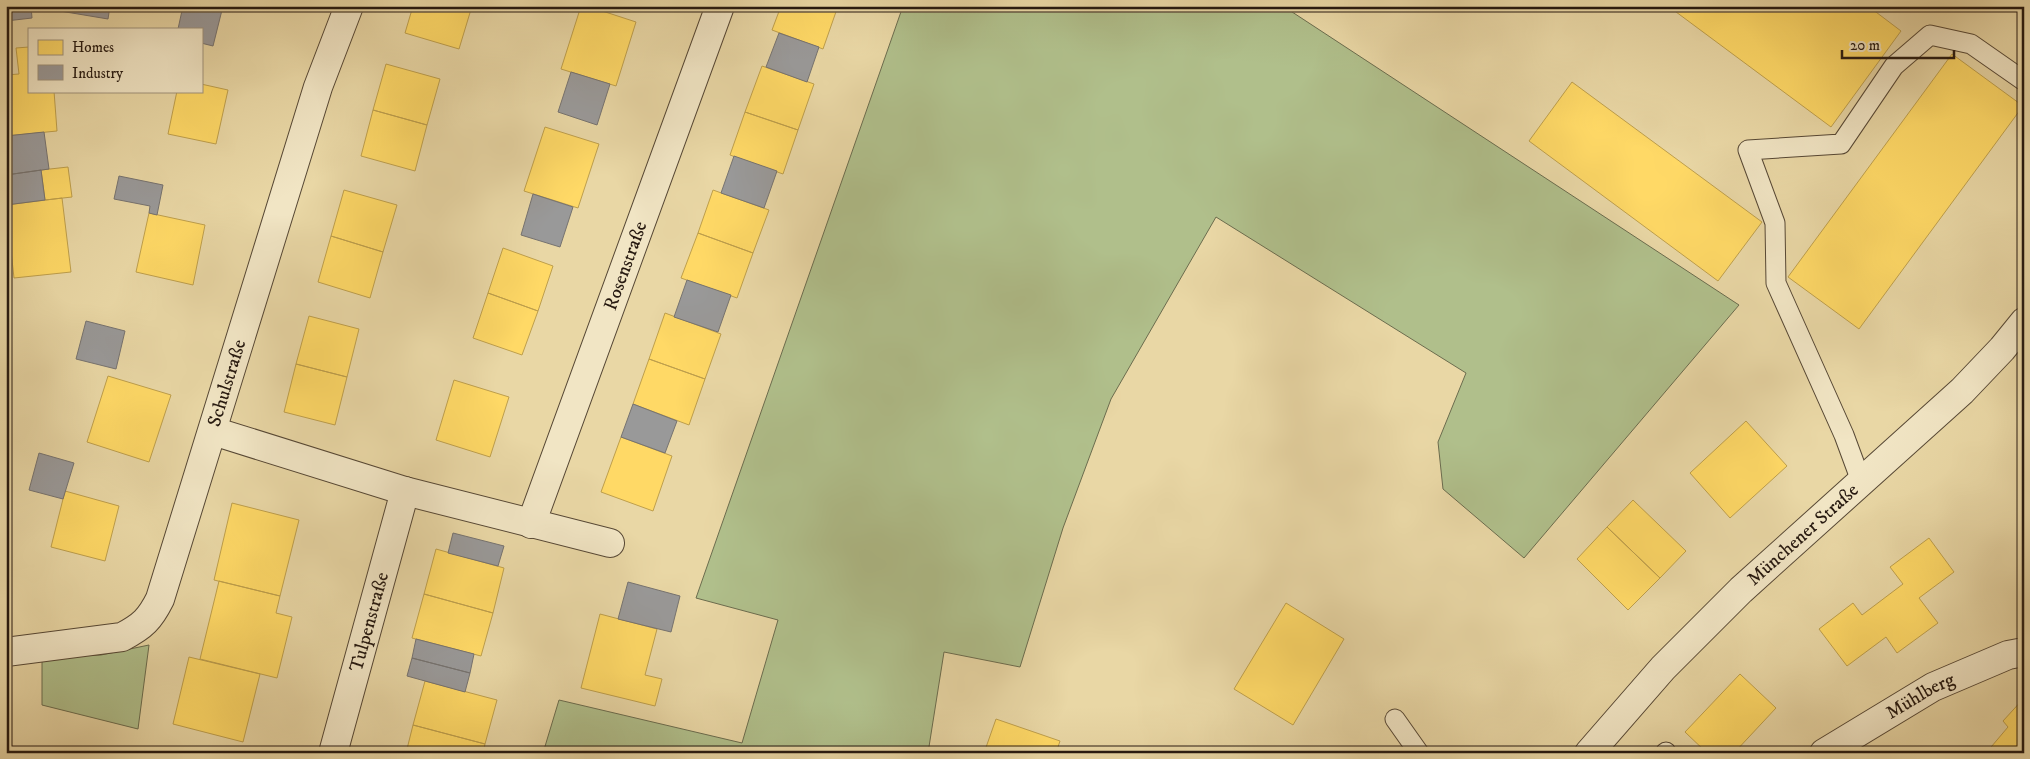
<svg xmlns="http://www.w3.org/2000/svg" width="2030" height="759" font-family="'IM FELL DW Pica',serif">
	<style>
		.green { fill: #b0bf8b; stroke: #6b6c4e }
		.homes { fill: #ffd966; stroke: #be9f4c }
		.industry { fill: #999; stroke: #767370 }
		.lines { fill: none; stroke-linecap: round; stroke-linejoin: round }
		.service-casing { stroke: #574835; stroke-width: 21 }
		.minor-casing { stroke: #574835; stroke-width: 30 }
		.tertiary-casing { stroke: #574835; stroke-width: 30 }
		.service { stroke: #f1e5c4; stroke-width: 19 }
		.minor { stroke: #f1e5c4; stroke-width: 28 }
		.tertiary { stroke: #f1e5c4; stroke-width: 28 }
		.labels { text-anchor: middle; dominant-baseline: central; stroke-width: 5; stroke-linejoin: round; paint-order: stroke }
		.street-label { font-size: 19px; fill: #261910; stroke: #f1e5c4 }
	</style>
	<rect width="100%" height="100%" fill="#e9d7a5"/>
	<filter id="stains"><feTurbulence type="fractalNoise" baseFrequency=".004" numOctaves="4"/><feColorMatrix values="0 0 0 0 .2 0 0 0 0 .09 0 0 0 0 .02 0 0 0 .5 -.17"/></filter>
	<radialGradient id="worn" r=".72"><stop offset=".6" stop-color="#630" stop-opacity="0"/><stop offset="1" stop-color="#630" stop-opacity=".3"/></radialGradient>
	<path class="green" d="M 903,6 L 1283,6 L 1739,305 L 1524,558 L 1443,489 L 1438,442 L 1466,373 L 1216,217 L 1111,399 L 1063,528 L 1020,667 L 944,652 L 928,753 L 543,753 L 559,700 L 742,743 L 778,620 L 696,598 Z
		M 149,645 L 138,729 L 42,705 L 42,660 L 62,656 L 101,655 Z"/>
	<path class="homes" d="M 413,6 L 472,6 L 459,49 L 405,33 Z
		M 581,6 L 587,6 L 636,22 L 616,86 L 561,69 Z
		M 781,6 L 838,6 L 823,49 L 772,30 Z
		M 1668,6 L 1868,6 L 1901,31 L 1831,127 Z
		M 29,47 L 29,91 L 54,91 L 57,131 L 6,136 L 6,75 L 19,74 L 16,48 Z
		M 1952,54 L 2023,106 L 1859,329 L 1788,277 Z
		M 386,64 L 440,79 L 427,125 L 373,110 Z
		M 762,66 L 814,84 L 798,130 L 745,112 Z
		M 1572,82 L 1762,222 L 1718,281 L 1529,141 Z
		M 201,84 L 228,90 L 216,144 L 168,134 L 177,91 L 201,91 Z
		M 373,110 L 427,125 L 415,171 L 361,156 Z
		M 745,112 L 798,130 L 783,174 L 730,155 Z
		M 545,127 L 599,144 L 578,208 L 524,191 Z
		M 68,167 L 72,197 L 45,200 L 41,170 Z
		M 344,190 L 397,205 L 383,252 L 331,236 Z
		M 713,190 L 769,210 L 753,253 L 698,233 Z
		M 62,198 L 71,272 L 14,278 L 6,205 Z
		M 149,213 L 205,225 L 193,285 L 136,272 Z
		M 698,233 L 753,253 L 737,298 L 681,278 Z
		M 331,236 L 383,252 L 370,298 L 318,282 Z
		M 503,248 L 553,266 L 538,311 L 488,293 Z
		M 488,293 L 538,311 L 522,355 L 473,338 Z
		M 665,313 L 721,334 L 705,379 L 649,359 Z
		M 309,316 L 359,329 L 347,377 L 296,364 Z
		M 649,359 L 705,379 L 689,425 L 633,404 Z
		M 296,364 L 347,377 L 335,425 L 284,412 Z
		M 108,376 L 171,395 L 149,462 L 87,442 Z
		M 454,380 L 509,397 L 490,457 L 436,440 Z
		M 1746,421 L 1787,466 L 1730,518 L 1690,473 Z
		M 621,437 L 672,456 L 653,511 L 601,492 Z
		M 65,491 L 119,506 L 105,561 L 51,547 Z
		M 1633,500 L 1686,551 L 1660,578 L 1607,527 Z
		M 232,503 L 299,520 L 280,596 L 214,580 Z
		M 1607,527 L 1660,578 L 1628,610 L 1577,559 Z
		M 1929,538 L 1954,572 L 1919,598 L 1938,623 L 1897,653 L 1886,637 L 1847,666 L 1819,629 L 1853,603 L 1862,615 L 1903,584 L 1890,567 Z
		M 436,549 L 504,568 L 493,613 L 424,594 Z
		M 219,581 L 280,596 L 276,613 L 292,617 L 277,678 L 200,659 Z
		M 424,594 L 493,613 L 481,656 L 412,638 Z
		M 1286,603 L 1344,639 L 1293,725 L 1234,689 Z
		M 600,614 L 657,629 L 645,675 L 662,679 L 655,706 L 581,688 Z
		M 189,657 L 260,674 L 243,742 L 173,724 Z
		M 1740,674 L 1776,708 L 1734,753 L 1707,753 L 1685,732 Z
		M 425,681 L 497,700 L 485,744 L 413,725 Z
		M 2024,698 L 2024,753 L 1986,753 L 2008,727 L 2003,721 Z
		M 996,719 L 1060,741 L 1056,753 L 984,753 Z
		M 413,725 L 485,744 L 483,753 L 406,753 Z"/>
	<path class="industry" d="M 6,6 L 31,6 L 32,18 L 6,21 Z
		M 61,6 L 110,6 L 108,19 L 60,11 Z
		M 183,6 L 206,6 L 222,10 L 213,46 L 201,43 L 201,29 L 178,29 Z
		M 779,33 L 819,47 L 807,82 L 766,67 Z
		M 571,72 L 610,84 L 597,125 L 558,112 Z
		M 44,132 L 49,169 L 6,175 L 6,136 Z
		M 734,156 L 777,171 L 764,208 L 721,193 Z
		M 41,170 L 45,200 L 6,205 L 6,175 Z
		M 119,176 L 163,185 L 157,215 L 149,213 L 150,206 L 114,199 Z
		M 533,194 L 573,207 L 560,247 L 521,235 Z
		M 687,280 L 731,295 L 718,332 L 674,317 Z
		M 86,321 L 125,331 L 116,369 L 76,359 Z
		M 633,404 L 677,421 L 665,453 L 621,437 Z
		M 39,453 L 74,463 L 63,499 L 29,490 Z
		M 453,533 L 504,546 L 498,566 L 448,553 Z
		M 628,582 L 680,596 L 671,632 L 618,619 Z
		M 416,639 L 474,654 L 470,673 L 412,658 Z
		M 412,658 L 470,673 L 465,692 L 407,676 Z"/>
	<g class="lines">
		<defs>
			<path id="service" d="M 1861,481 L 1844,435 L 1776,283 L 1775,223 L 1748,150 L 1841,144 L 1894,66 L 1930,35 L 1971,44 L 2024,81
				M 1395,719 L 1419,753
				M 1665,753 L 1666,752"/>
			<g id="minor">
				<path d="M 213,431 L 405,491 L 610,543"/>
				<path id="s1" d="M 531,524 L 720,6"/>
				<path id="s2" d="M 6,652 L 122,637 C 143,626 150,619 160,599 L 318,87 L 349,6"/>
				<path id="s3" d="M 333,753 L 405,491"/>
				<path id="s4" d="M 1824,753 L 1933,687 L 2008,655 L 2024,652"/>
			</g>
			<g id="tertiary">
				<path id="s5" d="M 1589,753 L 1663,668 L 1741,590 L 1962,391 L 2002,349 L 2024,322"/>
			</g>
		</defs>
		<use href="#service" class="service-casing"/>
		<use href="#minor" class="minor-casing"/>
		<use href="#tertiary" class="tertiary-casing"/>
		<use href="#service" class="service"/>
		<use href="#minor" class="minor"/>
		<use href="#tertiary" class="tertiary"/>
	</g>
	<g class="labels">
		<g class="street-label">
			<text stroke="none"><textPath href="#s1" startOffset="275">Rosenstraße</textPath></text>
			<text stroke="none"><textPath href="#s2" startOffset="398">Schulstraße</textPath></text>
			<text stroke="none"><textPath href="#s5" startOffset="306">Münchener Straße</textPath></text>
			<text stroke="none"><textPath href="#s3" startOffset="136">Tulpenstraße</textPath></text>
			<text stroke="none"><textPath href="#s4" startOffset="112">Mühlberg</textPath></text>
		</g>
	</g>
	<rect width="2030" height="759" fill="none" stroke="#e9d7a5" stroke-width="25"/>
	<rect x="8" y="8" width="2015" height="744" fill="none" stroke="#261910" stroke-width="2.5"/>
	<rect x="12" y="12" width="2005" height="734" fill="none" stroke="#261910"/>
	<rect x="28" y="28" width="175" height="65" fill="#f1e5c4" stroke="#a0937c"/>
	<rect x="38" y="40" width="25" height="15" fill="#ffd966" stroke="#a0937c"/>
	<text x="72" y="52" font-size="15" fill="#261910">Homes</text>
	<rect x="38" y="65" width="25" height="15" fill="#999999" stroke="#a0937c"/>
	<text x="72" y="78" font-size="15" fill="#261910">Industry</text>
	<path d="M1842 50v8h112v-8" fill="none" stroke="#261910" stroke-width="2.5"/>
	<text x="1850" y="50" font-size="15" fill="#261910" stroke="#f1e5c4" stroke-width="4" paint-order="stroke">20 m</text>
	<rect width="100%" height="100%" filter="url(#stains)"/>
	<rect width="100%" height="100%" fill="url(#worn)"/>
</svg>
